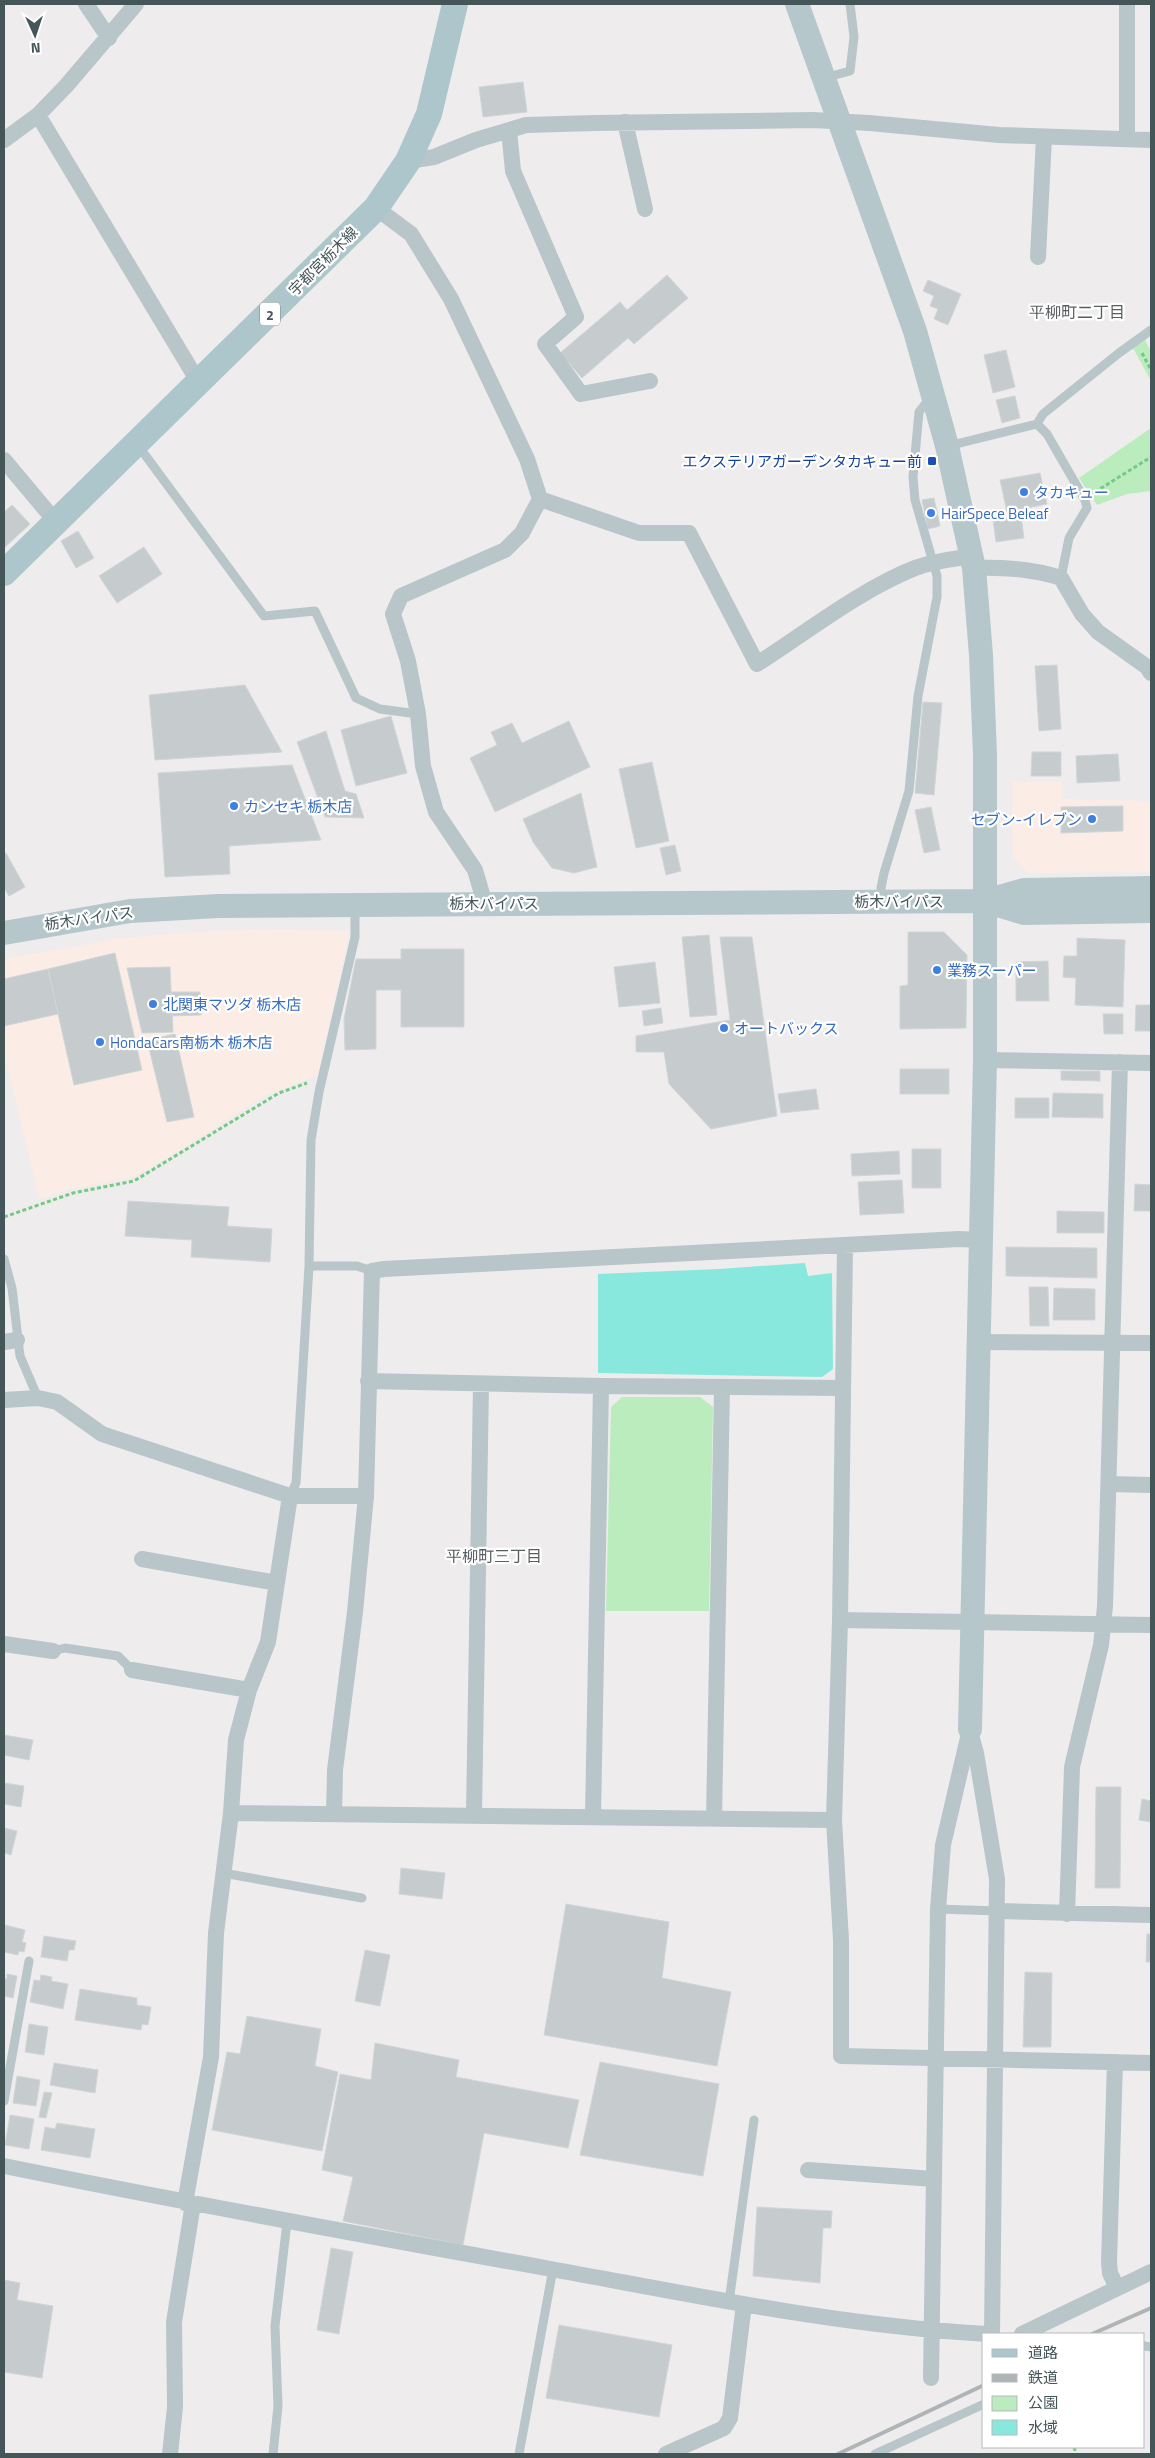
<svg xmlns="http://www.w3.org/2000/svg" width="1155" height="2458" font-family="'Titillium Web','Noto Sans JP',sans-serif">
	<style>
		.commercial { fill: #fbede5 }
		.green { fill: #bbecbe }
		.water { fill: #89e8dd }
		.building { fill: #c6ccce; stroke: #d0d5d8 }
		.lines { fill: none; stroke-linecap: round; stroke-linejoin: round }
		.path { stroke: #75c984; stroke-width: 3; stroke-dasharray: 4 2.5; stroke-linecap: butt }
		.lane { stroke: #b8c6c9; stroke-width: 9 }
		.street { stroke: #b8c6c9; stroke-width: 16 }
		.secondary { stroke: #b5c7cb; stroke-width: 24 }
		.primary { stroke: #acc6cb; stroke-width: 26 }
		.rail { stroke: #afb4b7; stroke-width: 4 }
		.transit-dot { fill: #1a4fb4; stroke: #fff; stroke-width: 2 }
		.shop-dot { fill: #3f7fe0; stroke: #fff; stroke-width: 2 }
		.labels { text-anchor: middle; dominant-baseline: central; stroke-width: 4.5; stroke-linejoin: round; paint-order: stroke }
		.shield { fill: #fff; stroke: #7d898b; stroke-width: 1 }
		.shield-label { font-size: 14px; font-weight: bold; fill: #455659 }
		.street-label { font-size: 15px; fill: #455659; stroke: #fff }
		.transit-label { font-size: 15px; fill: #164399; stroke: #fff; text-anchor: end }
		.shop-label { font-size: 15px; fill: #366cbe; stroke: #fff; text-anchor: start }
		.neighbourhood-label { font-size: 16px; fill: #595f61; stroke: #fff }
	</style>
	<rect width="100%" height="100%" fill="#efeced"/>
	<path class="commercial" d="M 1012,782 L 1063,782 L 1062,799 L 1151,801 L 1151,872 L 1028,873 L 1012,856 Z
		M 262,929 L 350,931 L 318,1075 L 264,1096 L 167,1158 L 133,1177 L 70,1189 L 39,1199 L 4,1051 L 4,959 L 116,939 L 178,933 Z"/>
	<path class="green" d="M 1145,340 L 1151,352 L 1151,381 L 1133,348 Z
		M 1151,428 L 1151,491 L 1127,494 L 1097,505 L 1079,478 Z
		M 622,1397 L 700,1397 L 713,1407 L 709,1611 L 606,1611 L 611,1407 Z"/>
	<path class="water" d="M 805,1263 L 808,1276 L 832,1273 L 833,1369 L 822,1377 L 598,1373 L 598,1274 L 719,1269 Z"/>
	<path class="building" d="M 523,82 L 527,112 L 483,117 L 479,87 Z
		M 667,275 L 688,298 L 634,344 L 628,338 L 582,378 L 560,353 L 620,302 L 627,310 Z
		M 928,280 L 961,294 L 948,325 L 934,319 L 938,309 L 930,306 L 934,296 L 923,291 Z
		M 1006,350 L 1015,387 L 993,393 L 984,355 Z
		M 1015,396 L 1020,418 L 1002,423 L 996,400 Z
		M 1040,473 L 1047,504 L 1007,512 L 1000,480 Z
		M 934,498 L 940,526 L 928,529 L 922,500 Z
		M 12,505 L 30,524 L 4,548 L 4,512 Z
		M 1021,516 L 1024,538 L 996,542 L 993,520 Z
		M 78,531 L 94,558 L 76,568 L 61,541 Z
		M 144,547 L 162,574 L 117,603 L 99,576 Z
		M 1057,665 L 1061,729 L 1039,731 L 1035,666 Z
		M 245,685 L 282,752 L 155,760 L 149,695 Z
		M 923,702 L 942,703 L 934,795 L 915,793 Z
		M 391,716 L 407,773 L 356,786 L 341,730 Z
		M 569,721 L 590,767 L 495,812 L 470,758 L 497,745 L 491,732 L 512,723 L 522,743 Z
		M 326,731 L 345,791 L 356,794 L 364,818 L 325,817 L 297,742 Z
		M 1032,752 L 1061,752 L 1061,776 L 1031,776 Z
		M 1118,754 L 1120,781 L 1077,783 L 1076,756 Z
		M 652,762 L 669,841 L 636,848 L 619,769 Z
		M 292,765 L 321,840 L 229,846 L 230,874 L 165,877 L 158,773 Z
		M 581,793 L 597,867 L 574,873 L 552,868 L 533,842 L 523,819 Z
		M 1123,806 L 1123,831 L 1061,833 L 1061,807 Z
		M 931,807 L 940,850 L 924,853 L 915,810 Z
		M 675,845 L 681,871 L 666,875 L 660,848 Z
		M 6,853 L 25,887 L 9,896 L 4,888 L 4,854 Z
		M 908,932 L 944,932 L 967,955 L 966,1028 L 900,1029 L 900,986 L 908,985 Z
		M 709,935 L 717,1015 L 690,1017 L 682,937 Z
		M 720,937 L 752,937 L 777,1116 L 711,1129 L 669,1084 L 664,1052 L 636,1052 L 636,1036 L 730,1020 Z
		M 1077,938 L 1125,940 L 1123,1007 L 1075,1005 L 1076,978 L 1063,977 L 1064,956 L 1077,956 Z
		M 401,949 L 464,949 L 464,1027 L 401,1027 L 401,990 L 376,990 L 376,1049 L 345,1050 L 344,1019 L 356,959 L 401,959 Z
		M 115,953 L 142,1070 L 74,1085 L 48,969 Z
		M 1048,961 L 1049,1001 L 1016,1001 L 1016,962 Z
		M 655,962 L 660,1003 L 619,1007 L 614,967 Z
		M 170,967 L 173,1032 L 142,1033 L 127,968 Z
		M 48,969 L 58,1014 L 4,1026 L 4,979 Z
		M 171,992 L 200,992 L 201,1015 L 171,1016 Z
		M 1136,1005 L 1151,1005 L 1151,1031 L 1135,1031 Z
		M 661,1008 L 663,1023 L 644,1026 L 642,1011 Z
		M 1103,1014 L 1123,1014 L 1123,1034 L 1104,1034 Z
		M 175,1034 L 194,1117 L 167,1122 L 147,1040 Z
		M 900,1069 L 949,1069 L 949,1094 L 900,1094 Z
		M 1061,1071 L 1100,1071 L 1100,1081 L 1061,1080 Z
		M 816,1089 L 819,1109 L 781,1113 L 778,1094 Z
		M 1053,1093 L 1103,1094 L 1103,1118 L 1052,1117 Z
		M 1015,1098 L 1049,1098 L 1049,1118 L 1015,1118 Z
		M 912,1149 L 941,1149 L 941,1188 L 912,1188 Z
		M 899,1151 L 900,1174 L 852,1176 L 851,1154 Z
		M 902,1180 L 904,1213 L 860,1215 L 858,1182 Z
		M 1135,1184 L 1151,1185 L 1151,1211 L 1134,1211 Z
		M 128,1201 L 229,1207 L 227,1226 L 272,1229 L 270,1262 L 191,1257 L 192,1240 L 125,1236 Z
		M 1057,1211 L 1104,1212 L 1104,1233 L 1057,1233 Z
		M 1006,1247 L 1097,1248 L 1097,1278 L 1006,1276 Z
		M 1029,1287 L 1048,1287 L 1049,1326 L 1030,1326 Z
		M 1054,1288 L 1095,1289 L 1095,1320 L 1053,1320 Z
		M 4,1735 L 33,1740 L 29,1760 L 4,1755 Z
		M 4,1783 L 24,1786 L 21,1807 L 4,1804 Z
		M 1096,1787 L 1121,1787 L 1120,1888 L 1095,1888 Z
		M 1142,1799 L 1151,1801 L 1151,1822 L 1139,1820 Z
		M 4,1828 L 17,1831 L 11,1855 L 4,1853 Z
		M 401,1868 L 445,1873 L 442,1899 L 399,1894 Z
		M 566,1904 L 669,1922 L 662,1978 L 731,1992 L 717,2066 L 544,2035 Z
		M 5,1925 L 25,1930 L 22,1942 L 26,1943 L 24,1952 L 19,1951 L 18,1955 L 4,1952 Z
		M 1147,1934 L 1151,1934 L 1151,1962 L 1146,1962 Z
		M 44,1936 L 76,1941 L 74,1950 L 69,1950 L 67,1961 L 41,1957 Z
		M 365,1950 L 390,1955 L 380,2006 L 355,2001 Z
		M 1025,1972 L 1052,1973 L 1051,2047 L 1023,2047 Z
		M 7,1974 L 17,1976 L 13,1998 L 4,1996 L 4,1978 L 7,1979 Z
		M 41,1975 L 52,1977 L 51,1981 L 68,1984 L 63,2009 L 30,2002 L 34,1980 L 40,1981 Z
		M 80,1989 L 137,1998 L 137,2005 L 151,2007 L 148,2025 L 142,2024 L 141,2030 L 75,2020 Z
		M 247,2016 L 321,2029 L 315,2066 L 338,2072 L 322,2151 L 212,2130 L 227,2052 L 240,2054 Z
		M 29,2024 L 48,2027 L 44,2055 L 25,2052 Z
		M 375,2043 L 459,2060 L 456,2077 L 579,2100 L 568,2148 L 484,2133 L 463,2245 L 343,2221 L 353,2177 L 322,2170 L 340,2074 L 371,2080 Z
		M 600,2062 L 719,2084 L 703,2176 L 580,2155 Z
		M 54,2063 L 98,2070 L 95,2093 L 50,2085 Z
		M 17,2076 L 40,2080 L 36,2106 L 13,2103 Z
		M 44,2092 L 52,2093 L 46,2118 L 39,2117 Z
		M 10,2115 L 34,2119 L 29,2149 L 5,2145 Z
		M 57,2123 L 95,2129 L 90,2158 L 41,2150 L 45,2127 L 55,2129 Z
		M 757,2207 L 832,2211 L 831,2228 L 823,2228 L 820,2283 L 753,2276 Z
		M 331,2248 L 353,2252 L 339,2334 L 317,2330 Z
		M 4,2280 L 20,2283 L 17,2300 L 53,2306 L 42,2378 L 4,2372 Z
		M 559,2325 L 672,2345 L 659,2417 L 546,2398 Z"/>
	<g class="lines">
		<path class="path" d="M 1142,353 L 1151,370
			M 1095,492 L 1151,457
			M 4,1217 L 73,1193 L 134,1181 L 279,1093 L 307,1083
			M 1074,2447 L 1076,2454"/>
		<path class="lane" d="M 824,78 L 850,71 L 854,37 L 850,4
			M 1037,424 L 1047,434 L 1085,500 L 1087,508 L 1069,538 L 1061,578
			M 137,444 L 264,616 L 315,611 L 356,698 L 380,709 L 418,714
			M 948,446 L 1037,424 L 1043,414 L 1119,353 L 1151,330
			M 882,901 L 881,888 L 884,873 L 909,791 L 918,696 L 937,597 L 937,576 L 915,500 L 913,477 L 919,412 L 930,398
			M 4,1259 L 12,1288 L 20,1356 L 38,1398
			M 309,1266 L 357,1266 L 372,1271
			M 290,1496 L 296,1483 L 309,1266 L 311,1140 L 319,1092 L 355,937 L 355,905
			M 53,1651 L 65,1648 L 118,1656 L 132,1670
			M 223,1873 L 362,1898
			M 938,1909 L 998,1911
			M 4,2101 L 29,1961
			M 729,2302 L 754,2120
			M 1144,2346 L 1151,2347
			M 273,2454 L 278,2406 L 275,2326 L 287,2222
			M 519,2454 L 553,2269
			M 875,2454 L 984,2404"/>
		<path class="street" d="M 86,4 L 109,38
			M 1127,4 L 1127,139
			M 38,115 L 199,383
			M 625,122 L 645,209
			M 509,130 L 513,171 L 576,317 L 545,344 L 581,394 L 650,381
			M 4,140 L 38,115 L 66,86 L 136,4
			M 408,161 L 434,157 L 476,140 L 526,125 L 595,123 L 813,120 L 869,123 L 999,135 L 1151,140
			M 376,208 L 411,234 L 451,299 L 527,459 L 540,499 L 522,533 L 505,550 L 401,596 L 393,614 L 408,661 L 418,714 L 423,766 L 436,812 L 475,870 L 485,904
			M 1038,257 L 1044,137
			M 4,460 L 56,522
			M 540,499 L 639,533 L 689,533 L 757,664 C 807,632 860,590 915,568 C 933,561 953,559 972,556
			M 974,568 C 1002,567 1033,569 1061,578 L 1082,614 L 1098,632 L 1147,667 L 1151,673
			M 985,1060 L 1151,1063
			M 845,1246 L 840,1620 L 834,1820 L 841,1940 L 841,2056 L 1151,2063
			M 4,1342 L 17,1340
			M 978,1342 L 1151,1343
			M 368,1381 L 601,1386 L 842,1388
			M 4,1400 L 38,1398 L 57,1402 L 102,1434 L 290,1496 L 366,1496
			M 1109,1484 L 1151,1485
			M 290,1496 L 268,1642 L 249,1690 L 236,1740 L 231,1813 L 834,1820
			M 142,1559 L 277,1583
			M 840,1620 L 1151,1625
			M 4,1644 L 53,1651
			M 132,1670 L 249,1690
			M 970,1731 L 976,1753 L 997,1879 L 992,2334
			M 334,1814 L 335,1770 L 355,1612 L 366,1496 L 372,1271 L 384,1269 L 959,1239 L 980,1240
			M 474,1815 L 481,1384
			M 593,1816 L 601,1386
			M 714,1818 L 722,1387
			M 998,1911 L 1151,1915
			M 1067,1914 L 1072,1767 L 1101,1645 L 1105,1606 L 1120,1062
			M 1115,2062 L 1109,2262 L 1110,2273 L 1117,2288
			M 4,2166 C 186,2203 368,2236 551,2269 C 695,2295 840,2326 987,2334
			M 808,2170 L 934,2179
			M 185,2203 L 211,2057 L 216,1933 L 231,1813
			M 1022,2334 L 1151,2272
			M 931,2378 L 938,1909 L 943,1845 L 970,1729
			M 170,2454 L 175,2407 L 174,2322 L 193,2204
			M 666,2454 L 724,2428 L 730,2418 L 744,2304"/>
		<path class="secondary" d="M 797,4 L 915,331 L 947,446 L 974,568 L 981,655 L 985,755 L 985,1060 L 970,1729
			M 985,901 L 1024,913 L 1151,911
			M 4,933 L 130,911 L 218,906 L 985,901 L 1024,890 L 1151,888"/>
		<path class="primary" d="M 4,573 L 376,208 L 408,161 L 429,114 L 455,4"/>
		<path class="rail" d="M 1092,2334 L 1151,2308
			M 838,2454 L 984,2385"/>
	</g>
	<rect class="transit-dot" x="927" y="456" width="10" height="10" rx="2.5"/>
	<g class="shop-dot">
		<circle cx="1024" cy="492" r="5"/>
		<circle cx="931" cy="513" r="5"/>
		<circle cx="234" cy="806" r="5"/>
		<circle cx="1092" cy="819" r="5"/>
		<circle cx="937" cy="970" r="5"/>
		<circle cx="153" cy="1004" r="5"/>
		<circle cx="724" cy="1028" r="5"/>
		<circle cx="100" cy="1042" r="5"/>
	</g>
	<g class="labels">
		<rect class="shield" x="260" y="302.5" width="20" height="23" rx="4"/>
		<g class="shield-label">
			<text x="270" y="314">2</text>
		</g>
		<g class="street-label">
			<text transform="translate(323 261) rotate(-45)">宇都宮栃木線</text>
			<text x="899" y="901">栃木バイパス</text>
			<text x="494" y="903">栃木バイパス</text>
			<text transform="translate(89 918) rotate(-8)">栃木バイパス</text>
		</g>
		<g class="transit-label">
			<text x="922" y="461">エクステリアガーデンタカキュー前</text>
		</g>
		<g class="shop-label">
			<text x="1034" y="492">タカキュー</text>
			<text x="941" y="513">HairSpece Beleaf</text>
			<text x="244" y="806">カンセキ 栃木店</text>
			<text x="1082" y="819" text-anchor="end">セブン-イレブン</text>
			<text x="947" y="970">業務スーパー</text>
			<text x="163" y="1004">北関東マツダ 栃木店</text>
			<text x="734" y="1028">オートバックス</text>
			<text x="110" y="1042">HondaCars南栃木 栃木店</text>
		</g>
		<g class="neighbourhood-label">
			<text x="1077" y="312">平柳町二丁目</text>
			<text x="494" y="1556">平柳町三丁目</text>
		</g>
	</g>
	<rect width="1155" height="2458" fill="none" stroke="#455659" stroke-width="10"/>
	<rect x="982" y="2333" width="162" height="115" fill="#ffffff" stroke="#b5bbbd"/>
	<rect x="992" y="2349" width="25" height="8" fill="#acc6cb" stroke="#b5bbbd"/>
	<text x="1028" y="2358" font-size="15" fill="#455659">道路</text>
	<rect x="992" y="2374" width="25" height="8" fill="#afb4b7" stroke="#b5bbbd"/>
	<text x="1028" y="2383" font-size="15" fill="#455659">鉄道</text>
	<rect x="992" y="2396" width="25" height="15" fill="#bbecbe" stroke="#b5bbbd"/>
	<text x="1028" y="2408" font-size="15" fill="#455659">公園</text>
	<rect x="992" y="2420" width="25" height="15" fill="#89e8dd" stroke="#b5bbbd"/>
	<text x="1028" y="2433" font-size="15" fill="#455659">水域</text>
	<g transform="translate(35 35) rotate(177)" stroke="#ffffff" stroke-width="4" paint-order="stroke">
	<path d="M0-4L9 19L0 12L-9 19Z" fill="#455659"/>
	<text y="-8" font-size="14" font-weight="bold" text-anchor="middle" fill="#455659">N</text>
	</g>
</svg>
